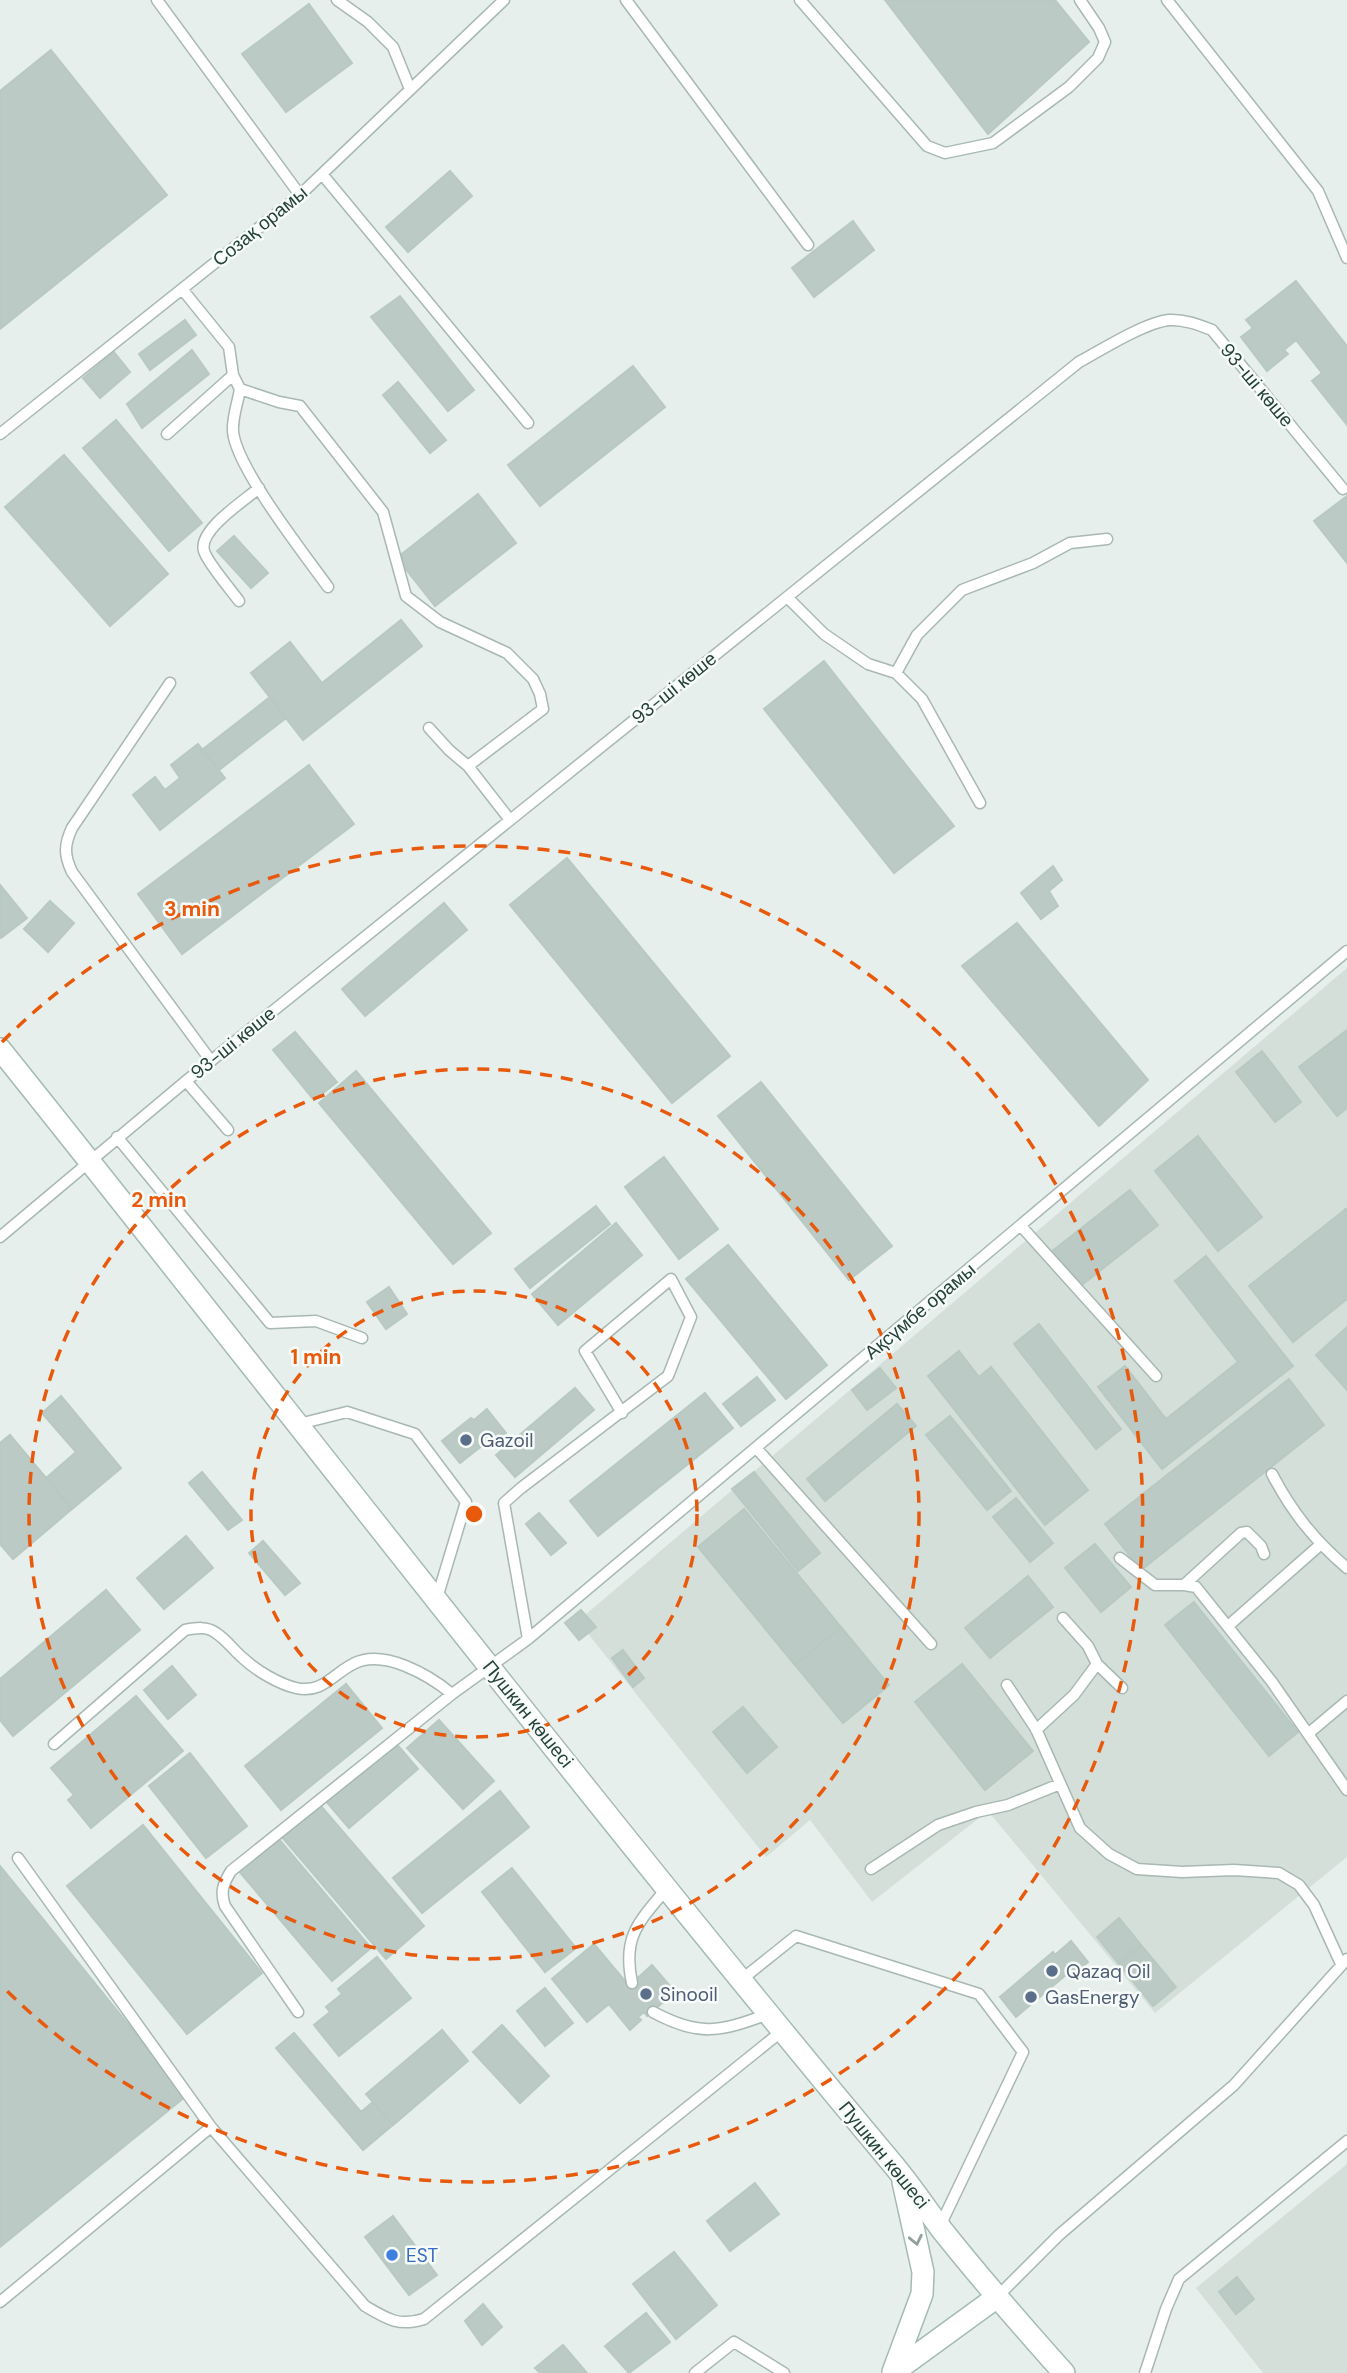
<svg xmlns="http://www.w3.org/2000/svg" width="1347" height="2373" font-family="'DM Sans',sans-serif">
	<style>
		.built { fill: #d4dfda }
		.building { fill: #bbcac4; stroke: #b8c9c2; stroke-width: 2 }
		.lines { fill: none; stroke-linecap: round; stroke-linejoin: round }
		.lane-casing { stroke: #a8b8b2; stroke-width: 13 }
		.secondary-casing { stroke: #a4bbb3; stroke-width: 24 }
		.lane { stroke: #fff; stroke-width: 10 }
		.secondary { stroke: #fff; stroke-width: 21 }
		.oneway { stroke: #92a09c }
		.ring { fill: none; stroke: #e8590c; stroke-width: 3.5; stroke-dasharray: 12 9 }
		.service-dot { fill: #5c6f8a; stroke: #f7fbf9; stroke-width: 2.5 }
		.shop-dot { fill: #3f7fe0; stroke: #f7fbf9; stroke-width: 2.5 }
		.labels { text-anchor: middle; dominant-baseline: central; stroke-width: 5; stroke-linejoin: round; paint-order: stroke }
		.street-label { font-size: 19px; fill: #24423a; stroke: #f7fbf9 }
		.service-label { font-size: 19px; fill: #4e5e75; stroke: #f7fbf9; text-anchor: start }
		.shop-label { font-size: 19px; fill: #366cbe; stroke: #f7fbf9; text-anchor: start }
		.centre { fill: #e8590c; stroke: #f7fbf9; stroke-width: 3.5 }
		.ring-label { font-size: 21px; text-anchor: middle; font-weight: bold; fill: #e8590c; stroke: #f7fbf9; stroke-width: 5; stroke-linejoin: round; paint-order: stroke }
	</style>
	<rect width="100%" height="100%" fill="#e6efeb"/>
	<path class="built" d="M 1347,968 L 1347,1857 L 1155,2013 L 988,1811 L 872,1902 L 810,1820 L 766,1857 L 578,1621 Z
		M 1347,2164 L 1347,2373 L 1263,2373 L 1196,2288 Z"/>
	<path class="building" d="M 885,0 L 1055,0 L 1089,42 L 988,134 Z
		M 309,4 L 352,63 L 286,112 L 242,54 Z
		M 51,50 L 167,195 L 0,329 L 0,91 Z
		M 450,171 L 472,196 L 408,252 L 386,227 Z
		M 853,221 L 874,250 L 814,297 L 792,268 Z
		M 1296,281 L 1347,346 L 1347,425 L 1312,381 L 1322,373 L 1296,340 L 1284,350 L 1288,354 L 1267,371 L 1241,337 L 1253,328 L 1246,320 Z
		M 400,296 L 474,390 L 448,411 L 371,317 Z
		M 185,320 L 196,335 L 150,370 L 139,354 Z
		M 192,350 L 209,374 L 142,428 L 127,404 Z
		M 114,352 L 130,372 L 100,398 L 83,378 Z
		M 633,366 L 665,407 L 540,506 L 508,465 Z
		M 398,382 L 446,440 L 430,453 L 383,395 Z
		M 116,420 L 202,523 L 169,551 L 83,448 Z
		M 64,455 L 168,574 L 110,626 L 5,507 Z
		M 478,494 L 516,543 L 435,606 L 397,558 Z
		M 1347,496 L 1347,563 L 1314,521 Z
		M 234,536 L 268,573 L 251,588 L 217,551 Z
		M 401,620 L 422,646 L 303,740 L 251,673 L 290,642 L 322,683 Z
		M 824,661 L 954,826 L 894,873 L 764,709 Z
		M 270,697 L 286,718 L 219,770 L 202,750 Z
		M 198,744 L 225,778 L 160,830 L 133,795 L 155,777 L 165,790 L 180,778 L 171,765 Z
		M 309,765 L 354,824 L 182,954 L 138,894 Z
		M 567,858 L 730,1056 L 672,1103 L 510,905 Z
		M 1053,866 L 1062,880 L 1049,891 L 1058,906 L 1041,919 L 1021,893 Z
		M 0,885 L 27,918 L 1,938 L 0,937 Z
		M 50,901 L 74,923 L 48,952 L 24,929 Z
		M 444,903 L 467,930 L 365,1016 L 342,989 Z
		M 1017,923 L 1148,1080 L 1099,1126 L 962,966 Z
		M 1347,1030 L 1347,1108 L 1337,1116 L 1299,1067 Z
		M 295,1032 L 337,1082 L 314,1100 L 273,1050 Z
		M 1262,1051 L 1301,1102 L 1275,1122 L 1236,1072 Z
		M 356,1071 L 491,1233 L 453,1264 L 319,1103 Z
		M 761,1082 L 892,1246 L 849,1280 L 718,1116 Z
		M 1198,1136 L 1262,1217 L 1218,1251 L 1155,1171 Z
		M 664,1157 L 718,1229 L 679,1259 L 625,1187 Z
		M 1130,1190 L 1158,1225 L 1078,1288 L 1050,1253 Z
		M 596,1206 L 610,1224 L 530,1288 L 515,1269 Z
		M 1347,1208 L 1347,1299 L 1293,1342 L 1249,1286 Z
		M 616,1223 L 642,1255 L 558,1325 L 532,1294 Z
		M 728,1245 L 827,1365 L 786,1399 L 686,1279 Z
		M 1206,1256 L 1293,1366 L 1162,1469 L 1098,1387 L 1125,1366 L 1166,1419 L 1238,1362 L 1175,1281 Z
		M 389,1287 L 407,1314 L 386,1329 L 367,1302 Z
		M 1039,1324 L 1121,1429 L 1096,1449 L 1014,1344 Z
		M 1347,1327 L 1347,1390 L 1316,1355 Z
		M 959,1351 L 979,1377 L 991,1367 L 1088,1490 L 1045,1525 L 928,1376 Z
		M 880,1368 L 896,1388 L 867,1410 L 852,1390 Z
		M 757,1377 L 775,1400 L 741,1426 L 723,1404 Z
		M 1289,1379 L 1324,1425 L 1141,1570 L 1105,1524 Z
		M 575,1388 L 594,1410 L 515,1477 L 496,1455 Z
		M 705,1393 L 733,1428 L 598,1536 L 570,1501 Z
		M 61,1396 L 121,1468 L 72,1509 L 46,1478 L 76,1452 L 42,1413 Z
		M 897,1404 L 916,1426 L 825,1501 L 807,1479 Z
		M 487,1409 L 506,1433 L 492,1445 L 488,1441 L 460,1463 L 442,1441 L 471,1418 L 474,1420 Z
		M 950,1416 L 1011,1491 L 987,1510 L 926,1435 Z
		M 10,1435 L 72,1509 L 13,1559 L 0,1544 L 0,1443 Z
		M 202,1472 L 242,1520 L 228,1530 L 189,1483 Z
		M 754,1472 L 820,1553 L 798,1571 L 732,1489 Z
		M 1016,1498 L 1053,1543 L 1030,1562 L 993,1517 Z
		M 744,1509 L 841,1627 L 795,1665 L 698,1547 Z
		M 539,1513 L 566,1543 L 551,1555 L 526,1524 Z
		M 186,1536 L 213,1568 L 164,1609 L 137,1578 Z
		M 263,1541 L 300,1583 L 285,1595 L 249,1553 Z
		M 1095,1544 L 1131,1587 L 1101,1612 L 1065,1568 Z
		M 1028,1576 L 1053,1607 L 990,1658 L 965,1628 Z
		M 106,1590 L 140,1630 L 13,1736 L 0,1720 L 0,1679 Z
		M 1194,1602 L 1298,1732 L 1269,1756 L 1165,1625 Z
		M 581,1610 L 596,1627 L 579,1640 L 565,1623 Z
		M 841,1627 L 889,1685 L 843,1723 L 795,1665 Z
		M 623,1650 L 644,1678 L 633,1687 L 612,1658 Z
		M 962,1664 L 1033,1751 L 985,1790 L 915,1702 Z
		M 172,1666 L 196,1695 L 168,1719 L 144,1690 Z
		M 346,1684 L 382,1728 L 281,1810 L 245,1766 Z
		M 136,1696 L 183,1751 L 91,1828 L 68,1800 L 74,1795 L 51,1768 Z
		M 743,1707 L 777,1747 L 747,1773 L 713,1732 Z
		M 439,1720 L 494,1781 L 463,1809 L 407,1748 Z
		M 394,1741 L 418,1769 L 349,1828 L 325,1800 Z
		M 190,1753 L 247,1826 L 206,1858 L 149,1786 Z
		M 500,1791 L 529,1827 L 422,1913 L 393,1878 Z
		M 320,1805 L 424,1926 L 386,1959 L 282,1837 Z
		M 143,1825 L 262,1973 L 187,2034 L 67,1886 Z
		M 277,1837 L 371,1948 L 332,1981 L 238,1870 Z
		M 0,1866 L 186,2096 L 0,2247 Z
		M 512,1868 L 576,1948 L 545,1972 L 482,1892 Z
		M 1119,1918 L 1141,1945 L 1119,1964 L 1097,1937 Z
		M 1071,1941 L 1088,1962 L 1070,1977 L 1067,1974 L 1016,2017 L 1000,1997 L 1053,1952 L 1055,1955 Z
		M 594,1944 L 629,1986 L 652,1965 L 675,1992 L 647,2016 L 644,2012 L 638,2017 L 641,2020 L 630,2030 L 609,2004 L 587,2022 L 552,1979 Z
		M 1141,1945 L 1176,1987 L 1153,2006 L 1119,1964 Z
		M 377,1957 L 411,1998 L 339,2056 L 314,2025 L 330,2012 L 326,2007 L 342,1994 L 338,1989 Z
		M 545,1988 L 573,2023 L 545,2046 L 517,2011 Z
		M 502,2025 L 549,2076 L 520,2103 L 473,2052 Z
		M 442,2030 L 468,2061 L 393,2125 L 366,2094 Z
		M 294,2033 L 361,2112 L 373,2102 L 393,2125 L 363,2150 L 276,2048 Z
		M 755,2183 L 779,2214 L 730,2251 L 707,2221 Z
		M 393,2216 L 437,2275 L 409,2295 L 365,2237 Z
		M 674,2252 L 717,2305 L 676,2339 L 633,2284 Z
		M 1237,2277 L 1254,2299 L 1236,2314 L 1219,2292 Z
		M 483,2304 L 502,2327 L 482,2345 L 465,2321 Z
		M 646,2313 L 670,2342 L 629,2373 L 605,2346 Z
		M 563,2345 L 587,2373 L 540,2373 L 535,2368 Z"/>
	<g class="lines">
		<defs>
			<path id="lane" d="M 157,0 L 300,195
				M 337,0 L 368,22 L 393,47 L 410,89
				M 626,0 L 808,245
				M 800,0 L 927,146 L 945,153 L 993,143 L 1069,87 L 1098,58 L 1105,42 L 1099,28 L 1080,0
				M 1167,0 L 1318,191 L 1347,258
				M 322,174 L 528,423
				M 182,289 L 229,347 L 233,375 L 240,389 L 279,402 L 300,406 L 383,512 L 406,596 L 440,622 L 507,653 L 533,679 L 540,694 L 543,709 L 468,766 L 449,750 L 429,728
				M 240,389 C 238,402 232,418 233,431 C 235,466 305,555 328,587
				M 0,434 L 300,195 L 504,0
				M 167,434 L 233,375
				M 787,597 L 824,634 L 868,664 L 896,673 L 922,699 L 980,803
				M 239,601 C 231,590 207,562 204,551 C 198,530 244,501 259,488
				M 896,673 L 917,635 L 962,590 L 1033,563 L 1070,543 L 1107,539
				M 170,683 L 72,828 C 64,845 64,855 72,872 L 211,1061
				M 468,766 L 510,820
				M 186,1081 L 228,1130
				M 117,1137 L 270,1323 L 316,1321 L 362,1338
				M 1021,1226 L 1156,1376
				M 0,1237 L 186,1081 L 1079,362 C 1101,350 1146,322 1169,320 C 1184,319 1199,325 1212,330 L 1343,489
				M 299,1424 L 347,1412 L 415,1434 L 466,1502 L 437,1598
				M 757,1449 L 931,1644
				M 1272,1474 C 1292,1512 1314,1540 1347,1568
				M 1120,1558 L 1155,1585 L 1184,1585 L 1196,1587 L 1272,1682 L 1347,1790
				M 1184,1585 L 1241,1533 L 1247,1532 L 1261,1546 L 1264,1554
				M 1063,1618 L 1088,1646 L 1097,1664 L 1122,1688
				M 1228,1626 L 1320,1545
				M 528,1639 L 504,1503 L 521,1488 L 668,1376 L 691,1317 L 671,1279 L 585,1351 L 622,1413
				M 1007,1685 L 1036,1729 L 1080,1828 L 1109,1854 L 1137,1869 L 1182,1872 L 1234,1870 L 1279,1873 L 1299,1885 L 1314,1905 L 1341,1964
				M 1036,1730 L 1074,1695 L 1097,1664
				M 1309,1733 L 1347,1701
				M 54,1744 L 185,1630 C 196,1628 207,1626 216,1633 C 227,1640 234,1651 244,1659 C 257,1671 279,1684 296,1688 C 322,1694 333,1674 353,1664 C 383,1648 429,1675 452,1694
				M 18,1858 L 211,2127 L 365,2306 C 387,2319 399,2327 424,2319 L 782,2031
				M 871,1869 L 938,1825 L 976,1812 L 1008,1805 L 1060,1784
				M 741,1980 L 796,1936 L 979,1994 L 1023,2052 L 940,2226
				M 632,1983 C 622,1936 639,1922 667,1888
				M 298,2012 L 225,1906 C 220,1892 223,1884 231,1871 L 452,1694 L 528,1639 L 1347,951
				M 653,2012 C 699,2037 720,2032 768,2014
				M 997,2297 L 1059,2235 L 1234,2085 L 1347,1959
				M 0,2302 L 211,2127
				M 695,2373 L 734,2342 L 784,2373
				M 1145,2373 L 1166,2309 L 1179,2279 L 1347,2141"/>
			<path id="secondary" d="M 0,1049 C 297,1420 586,1797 891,2162 C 909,2183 925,2207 942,2230 C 981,2279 1022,2326 1064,2373
				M 893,2372 L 922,2294 L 923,2272 L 903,2182
				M 894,2372 L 997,2297"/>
		</defs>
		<use href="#lane" class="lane-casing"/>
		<use href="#secondary" class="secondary-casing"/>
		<use href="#lane" class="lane"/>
		<use href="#secondary" class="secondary"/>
	</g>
	<defs><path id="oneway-chevron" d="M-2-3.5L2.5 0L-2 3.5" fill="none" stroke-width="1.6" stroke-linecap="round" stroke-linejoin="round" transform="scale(1.75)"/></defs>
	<use class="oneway" href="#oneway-chevron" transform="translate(916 2240) rotate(78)"/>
	<g class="ring">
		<circle cx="474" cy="1514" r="223"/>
		<circle cx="474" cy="1514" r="445"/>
		<path d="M2 1042A668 668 0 1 1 2 1986"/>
	</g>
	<g class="service-dot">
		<circle cx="466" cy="1440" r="7"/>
		<circle cx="1052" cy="1971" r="7"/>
		<circle cx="646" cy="1994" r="7"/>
		<circle cx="1031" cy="1997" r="7"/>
	</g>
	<circle class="shop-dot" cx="392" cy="2255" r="7"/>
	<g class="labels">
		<g class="street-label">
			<text transform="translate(260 226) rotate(-39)">Созақ орамы</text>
			<text transform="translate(1257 385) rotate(50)">93-ші көше</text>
			<text transform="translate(674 688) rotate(-39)">93-ші көше</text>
			<text transform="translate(233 1043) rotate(-39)">93-ші көше</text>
			<text transform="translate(920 1311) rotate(-40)">Ақсүмбе орамы</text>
			<text transform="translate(528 1714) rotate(51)">Пушкин көшесі</text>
			<text transform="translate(884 2155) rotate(51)">Пушкин көшесі</text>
		</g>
		<g class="service-label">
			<text x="480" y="1440">Gazoil</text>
			<text x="1066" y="1971">Qazaq Oil</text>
			<text x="660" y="1994">Sinooil</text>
			<text x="1045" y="1997">GasEnergy</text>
		</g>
		<g class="shop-label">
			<text x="406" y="2255">EST</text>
		</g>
	</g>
	<circle cx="474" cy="1514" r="10" class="centre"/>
	<g class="ring-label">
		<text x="192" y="916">3 min</text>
		<text x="159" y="1207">2 min</text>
		<text x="316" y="1364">1 min</text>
	</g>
</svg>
